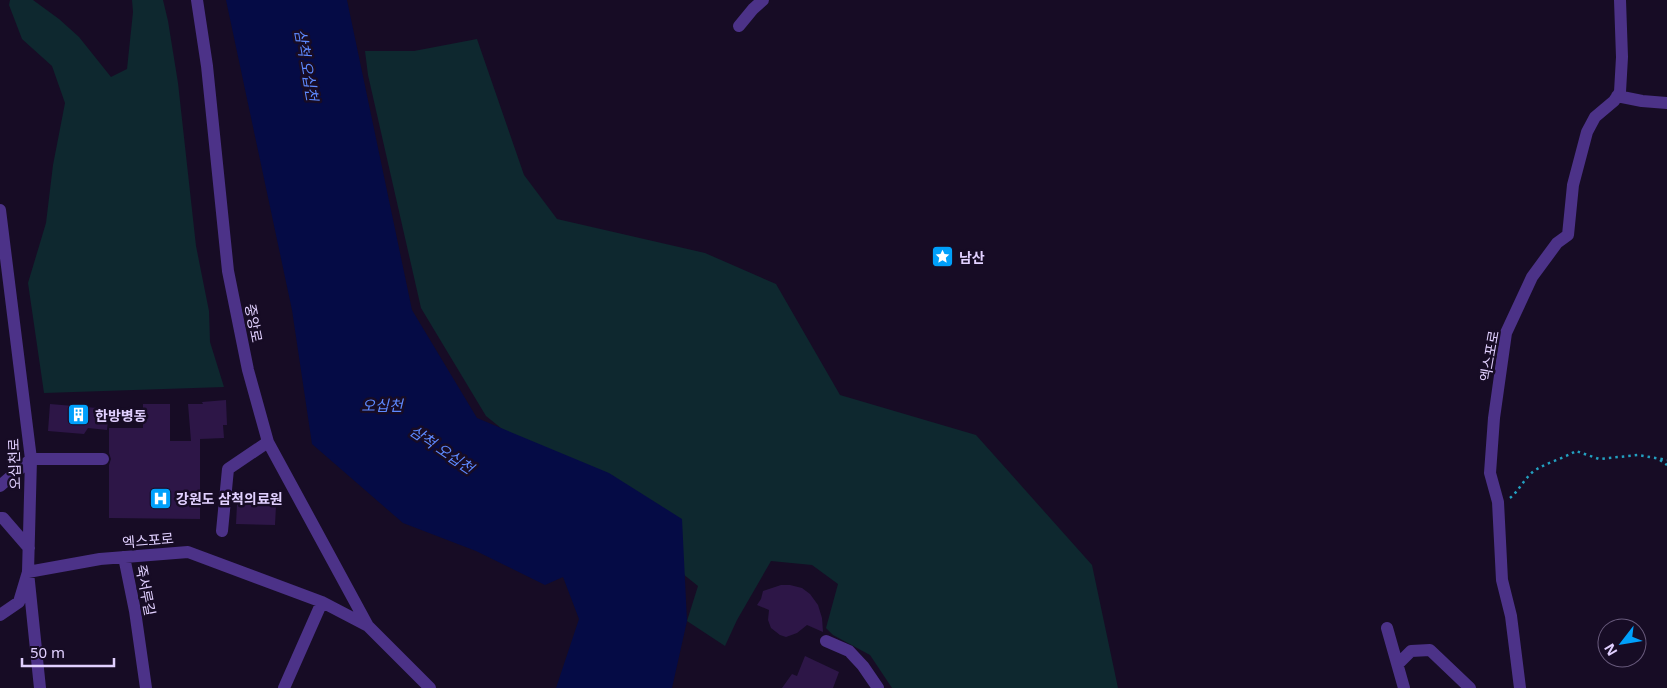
<svg xmlns="http://www.w3.org/2000/svg" width="1667" height="688" font-family="'Noto Sans','Noto Sans KR',sans-serif">
	<style>
		.green { fill: #0e282f }
		.water { fill: #050b45 }
		.building { fill: #2d1647 }
		.lines { fill: none; stroke-linecap: round; stroke-linejoin: round }
		.path { stroke: #23a0c0; stroke-width: 2.5; stroke-dasharray: 2.5 4; stroke-linecap: butt }
		.minor { stroke: #4c3288; stroke-width: 12 }
		.labels { text-anchor: middle; dominant-baseline: central; stroke-width: 5; stroke-linejoin: round; paint-order: stroke }
		.poi-label { font-size: 14px; font-weight: bold; fill: #e1d0ff; stroke: #170c25; text-anchor: start }
		.street-label { font-size: 14px; fill: #e1d0ff; stroke: #170c25 }
		.water-label { font-size: 15px; font-style: italic; fill: #5e8aff; stroke: #170c25 }
	</style>
	<rect width="100%" height="100%" fill="#170c25"/>
	<path class="green" d="M 10,0 L 33,0 L 59,19 L 79,37 L 111,77 L 127,69 L 133,12 L 132,0 L 163,0 L 168,21 L 178,83 L 196,246 L 209,311 L 210,342 L 224,387 L 44,393 L 28,283 L 46,223 L 53,165 L 65,103 L 52,66 L 22,39 L 9,5 Z
		M 477,39 L 524,175 L 557,219 L 705,253 L 776,284 L 840,395 L 976,435 L 1092,565 L 1118,688 L 892,688 L 870,655 L 833,635 L 826,628 L 838,584 L 812,565 L 771,561 L 737,620 L 725,646 L 687,621 L 698,586 L 486,416 L 421,308 L 368,75 L 365,51 L 414,51 Z"/>
	<path class="water" d="M 226,0 L 347,0 L 412,310 L 477,418 L 609,473 L 682,519 L 687,621 L 672,688 L 556,688 L 579,619 L 563,577 L 545,585 L 476,551 L 403,523 L 312,444 L 292,310 Z"/>
	<path class="building" d="M 226,400 L 227,425 L 223,425 L 224,438 L 200,439 L 200,519 L 109,518 L 109,465 L 111,459 L 109,453 L 109,428 L 143,428 L 143,404 L 170,404 L 170,441 L 191,441 L 188,404 L 203,404 L 202,402 Z
		M 50,404 L 109,409 L 107,430 L 88,428 L 84,434 L 48,431 Z
		M 237,504 L 276,506 L 275,525 L 236,524 Z
		M 781,585 L 790,585 L 802,588 L 810,594 L 818,605 L 822,618 L 823,632 L 807,625 L 797,633 L 786,637 L 780,635 L 771,628 L 768,620 L 769,610 L 757,605 L 761,599 L 763,591 Z
		M 805,656 L 839,672 L 833,688 L 782,688 L 792,674 L 797,676 Z"/>
	<g class="lines">
		<path class="path" d="M 1660,460 L 1667,465
			M 1510,498 C 1520,490 1525,476 1537,469 C 1549,462 1564,458 1576,451 L 1599,459 L 1638,455 L 1667,460"/>
		<path class="minor" d="M 197,0 L 207,66 L 228,271 L 248,370 L 268,442 L 368,626 L 430,688
			M 739,26 L 753,9 L 763,0
			M 1617,96 L 1642,101 L 1667,103
			M 0,210 L 31,459 L 28,572 L 40,688
			M 31,459 L 103,459
			M 0,486 L 31,459
			M 0,518 L 3,518 L 29,548
			M 222,531 L 228,469 L 268,442
			M 124,557 L 135,611 L 146,688
			M 0,615 L 19,602 L 28,572 L 100,559 L 188,552 L 322,602 L 368,626
			M 1387,628 L 1404,688
			M 826,641 L 849,651 L 863,666 L 878,688
			M 1398,664 L 1411,651 L 1430,650 L 1470,688
			M 284,688 L 322,602
			M 1520,688 L 1511,616 L 1502,580 L 1498,502 L 1490,473 L 1494,418 L 1506,333 L 1532,277 L 1557,243 L 1568,235 L 1573,185 L 1587,132 L 1595,117 L 1614,101 L 1620,92 L 1622,57 L 1620,0"/>
	</g>
	<defs>
		<symbol id="sight-square" viewBox="-11 -11 22 22"><rect x="-9" y="-9" width="18" height="18" rx="4" fill="#00a0fb" stroke="#170c25"/><path d="M0-6L1.8-2.2L6-1.7L2.9 1.2L3.7 5.4L0 3.3L-3.7 5.4L-2.9 1.2L-6-1.7L-1.8-2.2Z" fill="#fff"/></symbol>
		<symbol id="building-square" viewBox="-11 -11 22 22"><rect x="-9" y="-9" width="18" height="18" rx="4" fill="#00a0fb" stroke="#170c25"/><path d="M-4-6H4V6H1V3H-1V6H-4ZM-2.5-4.3h1.7v1.8h-1.7ZM.8-4.3h1.7v1.8H.8ZM-2.5-1h1.7V.8h-1.7ZM.8-1h1.7V.8H.8Z" fill="#fff"/></symbol>
		<symbol id="hospital-square" viewBox="-11 -11 22 22"><rect x="-9" y="-9" width="18" height="18" rx="4" fill="#00a0fb" stroke="#170c25"/><path d="M-5-5h3v3.5h4V-5h3V5h-3V1.5h-4V5h-3Z" fill="#fff"/></symbol>
	</defs>
	<g fill-rule="evenodd">
		<use href="#sight-square" x="930" y="244" width="25" height="25"/>
		<use href="#building-square" x="66" y="402" width="25" height="25"/>
		<use href="#hospital-square" x="148" y="486" width="25" height="25"/>
	</g>
	<g class="labels">
		<g class="poi-label">
			<text x="959" y="257">남산</text>
			<text x="95" y="415">한방병동</text>
			<text x="176" y="498">강원도 삼척의료원</text>
		</g>
		<g class="street-label">
			<text transform="translate(254 323) rotate(79)">중앙로</text>
			<text transform="translate(1489 356) rotate(-80)">엑스포로</text>
			<text transform="translate(14 464) rotate(-92)">오십천로</text>
			<text transform="translate(148 540) rotate(-5)">엑스포로</text>
			<text transform="translate(146 590) rotate(79)">죽서루길</text>
		</g>
		<g class="water-label">
			<text transform="translate(307 65) rotate(80)">삼척 오십천</text>
			<text x="382" y="405">오십천</text>
			<text transform="translate(442 449) rotate(34)">삼척 오십천</text>
		</g>
	</g>
	<g transform="translate(1622 643) rotate(239)"><circle r="24" fill="#170c25" stroke="#685a7c"/>
	<path d="M0-4L9 19L0 12L-9 19Z" fill="#00a0fb"/>
	<text y="-8" font-size="14" font-weight="bold" text-anchor="middle" fill="#e1d0ff">N</text>
	</g>
	<path d="M22 658v8h92v-8" fill="none" stroke="#e1d0ff" stroke-width="2.5"/>
	<text x="30" y="658" font-size="15" fill="#e1d0ff" stroke="#170c25" stroke-width="4" paint-order="stroke">50 m</text>
</svg>
